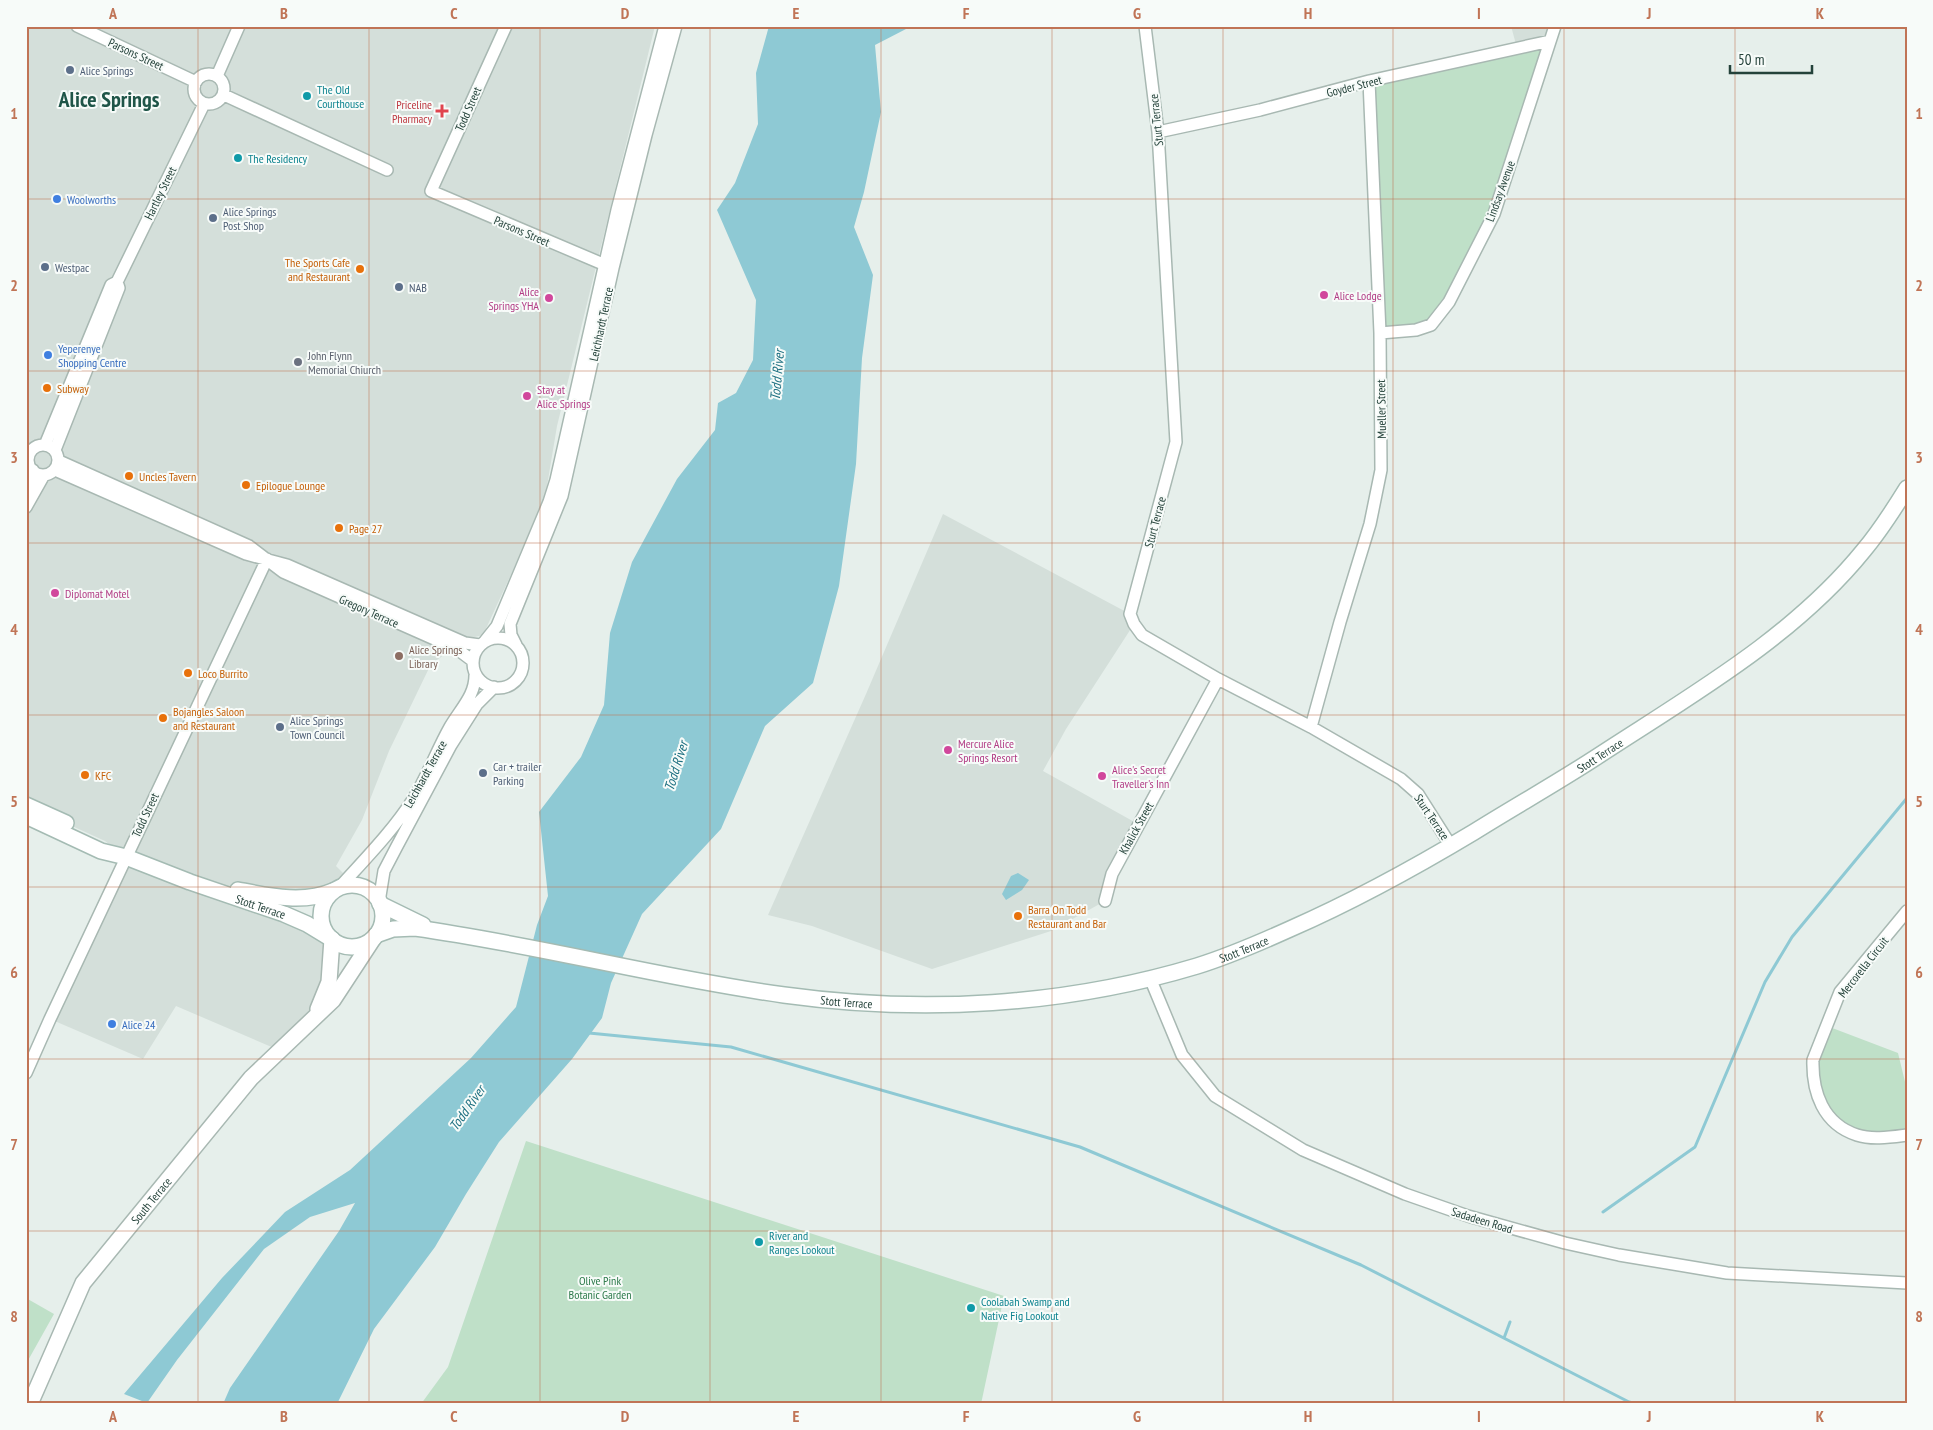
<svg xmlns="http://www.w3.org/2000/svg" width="1933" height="1430" font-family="'PT Sans Narrow',sans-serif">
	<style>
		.built { fill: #d4dfda }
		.green { fill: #bfe0c8 }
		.water { fill: #8ec9d4 }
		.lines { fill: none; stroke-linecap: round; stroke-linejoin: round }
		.stream { stroke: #8ec9d4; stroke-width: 3 }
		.minor-casing { stroke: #a8b8b2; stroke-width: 14 }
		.tertiary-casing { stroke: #a8b8b2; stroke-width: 18 }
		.secondary-casing { stroke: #a4bbb3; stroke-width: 18 }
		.minor { stroke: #fff; stroke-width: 11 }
		.tertiary { stroke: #fff; stroke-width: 15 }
		.secondary { stroke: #fff; stroke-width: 15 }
		.grid { fill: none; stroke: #c07456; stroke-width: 1; stroke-opacity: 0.55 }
		.service-dot { fill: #5c6f8a; stroke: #f7fbf9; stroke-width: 2 }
		.culture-dot { fill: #0f9aa8; stroke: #f7fbf9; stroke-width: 2 }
		.health-dot { fill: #e0444e; stroke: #f7fbf9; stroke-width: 2 }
		.shop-dot { fill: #3f7fe0; stroke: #f7fbf9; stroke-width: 2 }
		.food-dot { fill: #e8710a; stroke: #f7fbf9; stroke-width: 2 }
		.hotel-dot { fill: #d1479c; stroke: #f7fbf9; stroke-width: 2 }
		.worship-dot { fill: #6b7280; stroke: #f7fbf9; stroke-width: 2 }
		.education-dot { fill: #8d6e63; stroke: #f7fbf9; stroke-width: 2 }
		.labels { text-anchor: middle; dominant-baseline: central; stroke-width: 4; stroke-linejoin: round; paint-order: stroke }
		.street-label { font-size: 12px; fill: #24423a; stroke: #f7fbf9 }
		.service-label { font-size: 12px; fill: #4e5e75; stroke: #f7fbf9; text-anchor: start }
		.culture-label { font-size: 12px; fill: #0d838f; stroke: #f7fbf9; text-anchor: start }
		.health-label { font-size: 12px; fill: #be3a42; stroke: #f7fbf9; text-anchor: end }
		.shop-label { font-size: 12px; fill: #366cbe; stroke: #f7fbf9; text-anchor: start }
		.food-label { font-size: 12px; fill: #c56008; stroke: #f7fbf9; text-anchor: start }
		.hotel-label { font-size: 12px; fill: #b23c85; stroke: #f7fbf9; text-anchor: start }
		.worship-label { font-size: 12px; fill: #5b616d; stroke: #f7fbf9; text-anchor: start }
		.education-label { font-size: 12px; fill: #785e54; stroke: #f7fbf9; text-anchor: start }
		.park-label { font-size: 12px; fill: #2d7a4b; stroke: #f7fbf9 }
		.water-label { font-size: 14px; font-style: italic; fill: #1c6f80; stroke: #f7fbf9 }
		.town-label { font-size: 22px; font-weight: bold; fill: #1f5548; stroke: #f7fbf9 }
		.neatline { fill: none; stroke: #c07456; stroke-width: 2 }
		.grid-label { font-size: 16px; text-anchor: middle; font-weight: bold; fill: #c07456 }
	</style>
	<rect width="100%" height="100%" fill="#e6efeb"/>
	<path class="built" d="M 26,26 L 655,26 L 557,426 L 546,492 L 514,568 L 483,635 L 467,639 L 431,664 L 389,751 L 362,820 L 336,866 L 348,878 L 342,887 L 283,897 L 194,882 L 325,932 L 320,1005 L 281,1051 L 176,1006 L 143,1059 L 50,1019 L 126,857 L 105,841 L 26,805 Z
		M 1511,26 L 1555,26 L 1550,41 L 1517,48 Z
		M 943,514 L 1130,614 L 1134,624 L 1066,729 L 1043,771 L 1138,824 L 1105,901 L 1051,931 L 932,969 L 812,926 L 768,915 L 866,694 Z"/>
	<path class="green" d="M 1550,41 L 1494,214 L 1431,325 L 1380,333 L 1369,81 Z
		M 1827,1026 L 1898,1053 L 1907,1090 L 1907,1135 L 1880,1138 L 1832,1120 L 1813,1072 Z
		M 526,1141 L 1004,1296 L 981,1404 L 421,1404 L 448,1367 Z
		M 26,1298 L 54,1314 L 26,1364 Z"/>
	<path class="water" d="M 769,26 L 905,26 L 906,29 L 875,45 L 881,112 L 864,192 L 854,227 L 873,275 L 862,358 L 856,464 L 839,586 L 813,683 L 765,726 L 721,829 L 642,914 L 611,983 L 602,1018 L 572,1059 L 499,1142 L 466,1194 L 435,1247 L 374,1329 L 337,1404 L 223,1404 L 230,1388 L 339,1231 L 355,1203 L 310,1217 L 264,1249 L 177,1360 L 147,1403 L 124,1394 L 222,1278 L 285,1212 L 350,1170 L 471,1058 L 516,1007 L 537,925 L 548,896 L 539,812 L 581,757 L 604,705 L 610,633 L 632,562 L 677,479 L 715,430 L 718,403 L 736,393 L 753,360 L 756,300 L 717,210 L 735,183 L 758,124 L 756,73 Z
		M 1018,873 L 1029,880 L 1022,890 L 1006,900 L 1002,894 L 1011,876 Z"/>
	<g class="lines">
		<path class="stream" d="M 589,1033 L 731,1047 L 1080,1147 L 1361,1265 L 1629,1402 L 1637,1404
			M 1603,1212 L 1695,1147 L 1765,982 L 1792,937 L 1907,798
			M 1504,1338 L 1510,1322"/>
		<defs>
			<path id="minor" d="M 77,26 L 196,82
				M 506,26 L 431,191 L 610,267
				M 1145,26 L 1158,132 L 1176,442 L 1130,614 L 1134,624 L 1142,635 L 1218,679 L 1311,727 L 1401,779 L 1418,794 L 1451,846
				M194 89a15 15 0 1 1 30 0a15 15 0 1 1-30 0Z
				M 217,76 L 239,26
				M 224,95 L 387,170
				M 1158,132 L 1260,110 L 1369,81 L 1550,41
				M 1380,333 L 1416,330 L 1431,325 L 1449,302 L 1494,214 L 1555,26
				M 45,445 L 111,285 L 117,282 L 204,104
				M28 460a15 15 0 1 1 30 0a15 15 0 1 1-30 0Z
				M 55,450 L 119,288 L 117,282
				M 59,461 L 249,546 L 283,572 L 457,649 L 473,661
				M 55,470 L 246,554 L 287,565 L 465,643 L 480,645
				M 26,487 L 33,470
				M 26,507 L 44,475
				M473 663a25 25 0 1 1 50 0a25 25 0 1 1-50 0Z
				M 485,641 L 497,626 L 549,502 L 556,480 L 617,210 L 665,26
				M 516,645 L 511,635 L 510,624 L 562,496 L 613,268 L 646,135 L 676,26
				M 1311,727 L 1340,622 L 1370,524 L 1381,470 L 1380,333 L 1369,81
				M 338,889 C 365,859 392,832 414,798 C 428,775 437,750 450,727 C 461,708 476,695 475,673
				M 1105,901 L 1112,874 L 1218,679
				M 379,902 L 384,871 L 396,848 L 451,745 L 477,704 L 494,687
				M 1907,911 L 1840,992 L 1813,1060 C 1812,1092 1823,1124 1857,1135 C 1872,1140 1891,1137 1907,1135
				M 1150,978 L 1182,1055 L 1215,1096 L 1303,1150 L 1405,1194 L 1468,1216 L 1565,1243 L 1619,1255 L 1727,1273 L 1907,1283
				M 26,1073 L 50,1019 L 267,559"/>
			<g id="tertiary">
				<path d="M 318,1009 L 329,982 L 332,939"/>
				<path id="s1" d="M 30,1404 L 83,1283 L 251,1078 L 333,1000 L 373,939"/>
			</g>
			<g id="secondary">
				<path d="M 26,805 L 66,823"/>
				<path id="s2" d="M 26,816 L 101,851 L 126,857 L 190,882 L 284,914 L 307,924 L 330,938"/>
				<circle cx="352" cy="916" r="31"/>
				<path d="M 238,890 C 269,896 303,904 333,891"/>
				<path d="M 380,904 L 423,925"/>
				<path id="s3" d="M 376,935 L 393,929 L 415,928 C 539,945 660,978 784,995 C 922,1014 1064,1006 1197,966 C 1229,956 1259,943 1290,929 C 1354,901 1414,868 1474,832 C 1514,807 1555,784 1595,758 C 1688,697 1793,638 1864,550 C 1880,531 1894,509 1907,488"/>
			</g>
		</defs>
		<use href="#minor" class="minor-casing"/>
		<use href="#tertiary" class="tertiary-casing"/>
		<use href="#secondary" class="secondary-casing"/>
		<use href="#minor" class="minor"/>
		<use href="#tertiary" class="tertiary"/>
		<use href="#secondary" class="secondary"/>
	</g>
	<path class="grid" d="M 198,26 L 198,1404M 369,26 L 369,1404M 540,26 L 540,1404M 710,26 L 710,1404M 881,26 L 881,1404M 1052,26 L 1052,1404M 1223,26 L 1223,1404M 1393,26 L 1393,1404M 1564,26 L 1564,1404M 1735,26 L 1735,1404M 26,199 L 1907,199M 26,371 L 1907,371M 26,543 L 1907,543M 26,715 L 1907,715M 26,887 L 1907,887M 26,1059 L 1907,1059M 26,1231 L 1907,1231"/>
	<g class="service-dot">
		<circle cx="70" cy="70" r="5"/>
		<circle cx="213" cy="218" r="5"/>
		<circle cx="45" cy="267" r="5"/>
		<circle cx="399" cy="287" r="5"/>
		<circle cx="280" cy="727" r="5"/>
		<circle cx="483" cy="773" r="5"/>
	</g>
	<g class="culture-dot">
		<circle cx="307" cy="96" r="5"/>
		<circle cx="238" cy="158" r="5"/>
		<circle cx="759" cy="1242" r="5"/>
		<circle cx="971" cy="1308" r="5"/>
	</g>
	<path class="health-dot" d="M439.5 103.5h5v5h5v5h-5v5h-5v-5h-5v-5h5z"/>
	<g class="shop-dot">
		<circle cx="57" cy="199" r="5"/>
		<circle cx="48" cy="355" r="5"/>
		<circle cx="112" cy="1024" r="5"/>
	</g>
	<g class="food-dot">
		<circle cx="360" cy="269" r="5"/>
		<circle cx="47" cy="388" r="5"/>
		<circle cx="129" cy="476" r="5"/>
		<circle cx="246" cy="485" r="5"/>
		<circle cx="339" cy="528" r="5"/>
		<circle cx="188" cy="673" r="5"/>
		<circle cx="163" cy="718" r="5"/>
		<circle cx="85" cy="775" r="5"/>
		<circle cx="1018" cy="916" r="5"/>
	</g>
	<g class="hotel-dot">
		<circle cx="1324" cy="295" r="5"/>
		<circle cx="549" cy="298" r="5"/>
		<circle cx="527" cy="396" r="5"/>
		<circle cx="55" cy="593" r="5"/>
		<circle cx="948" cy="750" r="5"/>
		<circle cx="1102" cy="776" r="5"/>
	</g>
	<circle class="worship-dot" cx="298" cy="362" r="5"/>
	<circle class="education-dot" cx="399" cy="656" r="5"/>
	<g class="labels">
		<g class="street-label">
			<text transform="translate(136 54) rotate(25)">Parsons Street</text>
			<text transform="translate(1354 86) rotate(-14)">Goyder Street</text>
			<text transform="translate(468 109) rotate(-66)">Todd Street</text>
			<text transform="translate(1156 120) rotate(-96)">Sturt Terrace</text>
			<text transform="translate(1500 191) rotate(-70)">Lindsay Avenue</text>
			<text transform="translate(160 193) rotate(-64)">Hartley Street</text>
			<text transform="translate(522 231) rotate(23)">Parsons Street</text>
			<text transform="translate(601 324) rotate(-78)">Leichhardt Terrace</text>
			<text transform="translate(1381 409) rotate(-91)">Mueller Street</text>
			<text transform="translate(1155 522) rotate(-75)">Sturt Terrace</text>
			<text transform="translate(369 611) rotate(24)">Gregory Terrace</text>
			<text stroke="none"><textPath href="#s3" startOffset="1288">Stott Terrace</textPath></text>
			<text transform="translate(425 774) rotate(-61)">Leichhardt Terrace</text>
			<text transform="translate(145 815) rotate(-65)">Todd Street</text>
			<text transform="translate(1432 817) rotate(56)">Sturt Terrace</text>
			<text transform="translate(1136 828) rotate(-61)">Khalick Street</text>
			<text stroke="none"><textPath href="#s2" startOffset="252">Stott Terrace</textPath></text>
			<text stroke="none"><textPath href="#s3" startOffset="882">Stott Terrace</textPath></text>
			<text transform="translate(1863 967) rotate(-52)">Mercorella Circuit</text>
			<text stroke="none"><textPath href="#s3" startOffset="478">Stott Terrace</textPath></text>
			<text stroke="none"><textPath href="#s1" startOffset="239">South Terrace</textPath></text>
			<text transform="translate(1482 1220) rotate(17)">Sadadeen Road</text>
		</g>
		<g class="service-label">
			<text x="80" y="70">Alice Springs</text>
			<text x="223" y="211">Alice Springs<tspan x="223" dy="14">Post Shop</tspan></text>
			<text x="55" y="267">Westpac</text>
			<text x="409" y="287">NAB</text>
			<text x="290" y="720">Alice Springs<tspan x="290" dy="14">Town Council</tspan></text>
			<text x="493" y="766">Car + trailer<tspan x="493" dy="14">Parking</tspan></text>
		</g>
		<g class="culture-label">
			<text x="317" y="89">The Old<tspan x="317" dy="14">Courthouse</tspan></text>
			<text x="248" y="158">The Residency</text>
			<text x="769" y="1235">River and<tspan x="769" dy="14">Ranges Lookout</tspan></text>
			<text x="981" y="1301">Coolabah Swamp and<tspan x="981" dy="14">Native Fig Lookout</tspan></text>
		</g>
		<g class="health-label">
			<text x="432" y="104">Priceline<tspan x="432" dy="14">Pharmacy</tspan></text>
		</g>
		<g class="shop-label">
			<text x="67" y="199">Woolworths</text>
			<text x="58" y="348">Yeperenye<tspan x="58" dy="14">Shopping Centre</tspan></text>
			<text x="122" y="1024">Alice 24</text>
		</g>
		<g class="food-label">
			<text x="350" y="262" text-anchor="end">The Sports Cafe<tspan x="350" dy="14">and Restaurant</tspan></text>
			<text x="57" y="388">Subway</text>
			<text x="139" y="476">Uncles Tavern</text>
			<text x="256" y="485">Epilogue Lounge</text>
			<text x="349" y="528">Page 27</text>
			<text x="198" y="673">Loco Burrito</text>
			<text x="173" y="711">Bojangles Saloon<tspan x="173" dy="14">and Restaurant</tspan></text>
			<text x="95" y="775">KFC</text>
			<text x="1028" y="909">Barra On Todd<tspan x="1028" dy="14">Restaurant and Bar</tspan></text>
		</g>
		<g class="hotel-label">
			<text x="539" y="291" text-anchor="end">Alice<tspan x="539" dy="14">Springs YHA</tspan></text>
			<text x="1334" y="295">Alice Lodge</text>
			<text x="537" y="389">Stay at<tspan x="537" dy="14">Alice Springs</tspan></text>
			<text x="65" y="593">Diplomat Motel</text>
			<text x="958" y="743">Mercure Alice<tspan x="958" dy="14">Springs Resort</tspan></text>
			<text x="1112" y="769">Alice's Secret<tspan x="1112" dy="14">Traveller's Inn</tspan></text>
		</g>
		<g class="worship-label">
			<text x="308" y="355">John Flynn<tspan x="308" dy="14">Memorial Chiurch</tspan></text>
		</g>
		<g class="education-label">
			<text x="409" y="649">Alice Springs<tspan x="409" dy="14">Library</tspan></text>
		</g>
		<g class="park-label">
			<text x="600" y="1280">Olive Pink<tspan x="600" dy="14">Botanic Garden</tspan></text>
		</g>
		<g class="water-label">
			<text transform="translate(777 375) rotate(-85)">Todd River</text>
			<text transform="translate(676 766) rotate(-73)">Todd River</text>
			<text transform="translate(467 1108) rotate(-55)">Todd River</text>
		</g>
		<g class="town-label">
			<text x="109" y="99">Alice Springs</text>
		</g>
	</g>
	<rect width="1933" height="1430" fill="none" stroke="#f7fbf9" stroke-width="55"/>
	<path d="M1730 65v8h82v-8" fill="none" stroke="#24423a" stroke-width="2.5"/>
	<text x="1738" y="65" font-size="15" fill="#24423a" stroke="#f7fbf9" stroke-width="4" paint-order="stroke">50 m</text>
	<rect x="28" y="28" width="1878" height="1374" class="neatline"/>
	<g class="grid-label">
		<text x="113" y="19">A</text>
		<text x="284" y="19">B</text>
		<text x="454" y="19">C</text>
		<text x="625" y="19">D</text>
		<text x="796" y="19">E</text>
		<text x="966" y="19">F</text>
		<text x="1137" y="19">G</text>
		<text x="1308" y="19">H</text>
		<text x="1479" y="19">I</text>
		<text x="1649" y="19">J</text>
		<text x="1820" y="19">K</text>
		<text x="14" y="119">1</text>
		<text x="1919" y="119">1</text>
		<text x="14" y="291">2</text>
		<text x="1919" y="291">2</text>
		<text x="14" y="463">3</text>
		<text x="1919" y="463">3</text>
		<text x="14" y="635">4</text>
		<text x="1919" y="635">4</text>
		<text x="14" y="807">5</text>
		<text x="1919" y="807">5</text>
		<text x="14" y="978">6</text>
		<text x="1919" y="978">6</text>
		<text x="14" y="1150">7</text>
		<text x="1919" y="1150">7</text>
		<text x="14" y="1322">8</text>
		<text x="1919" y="1322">8</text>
		<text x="113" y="1422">A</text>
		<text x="284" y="1422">B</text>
		<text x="454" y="1422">C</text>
		<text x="625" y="1422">D</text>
		<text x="796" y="1422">E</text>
		<text x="966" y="1422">F</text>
		<text x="1137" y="1422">G</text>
		<text x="1308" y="1422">H</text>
		<text x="1479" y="1422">I</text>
		<text x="1649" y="1422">J</text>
		<text x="1820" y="1422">K</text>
	</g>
</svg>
